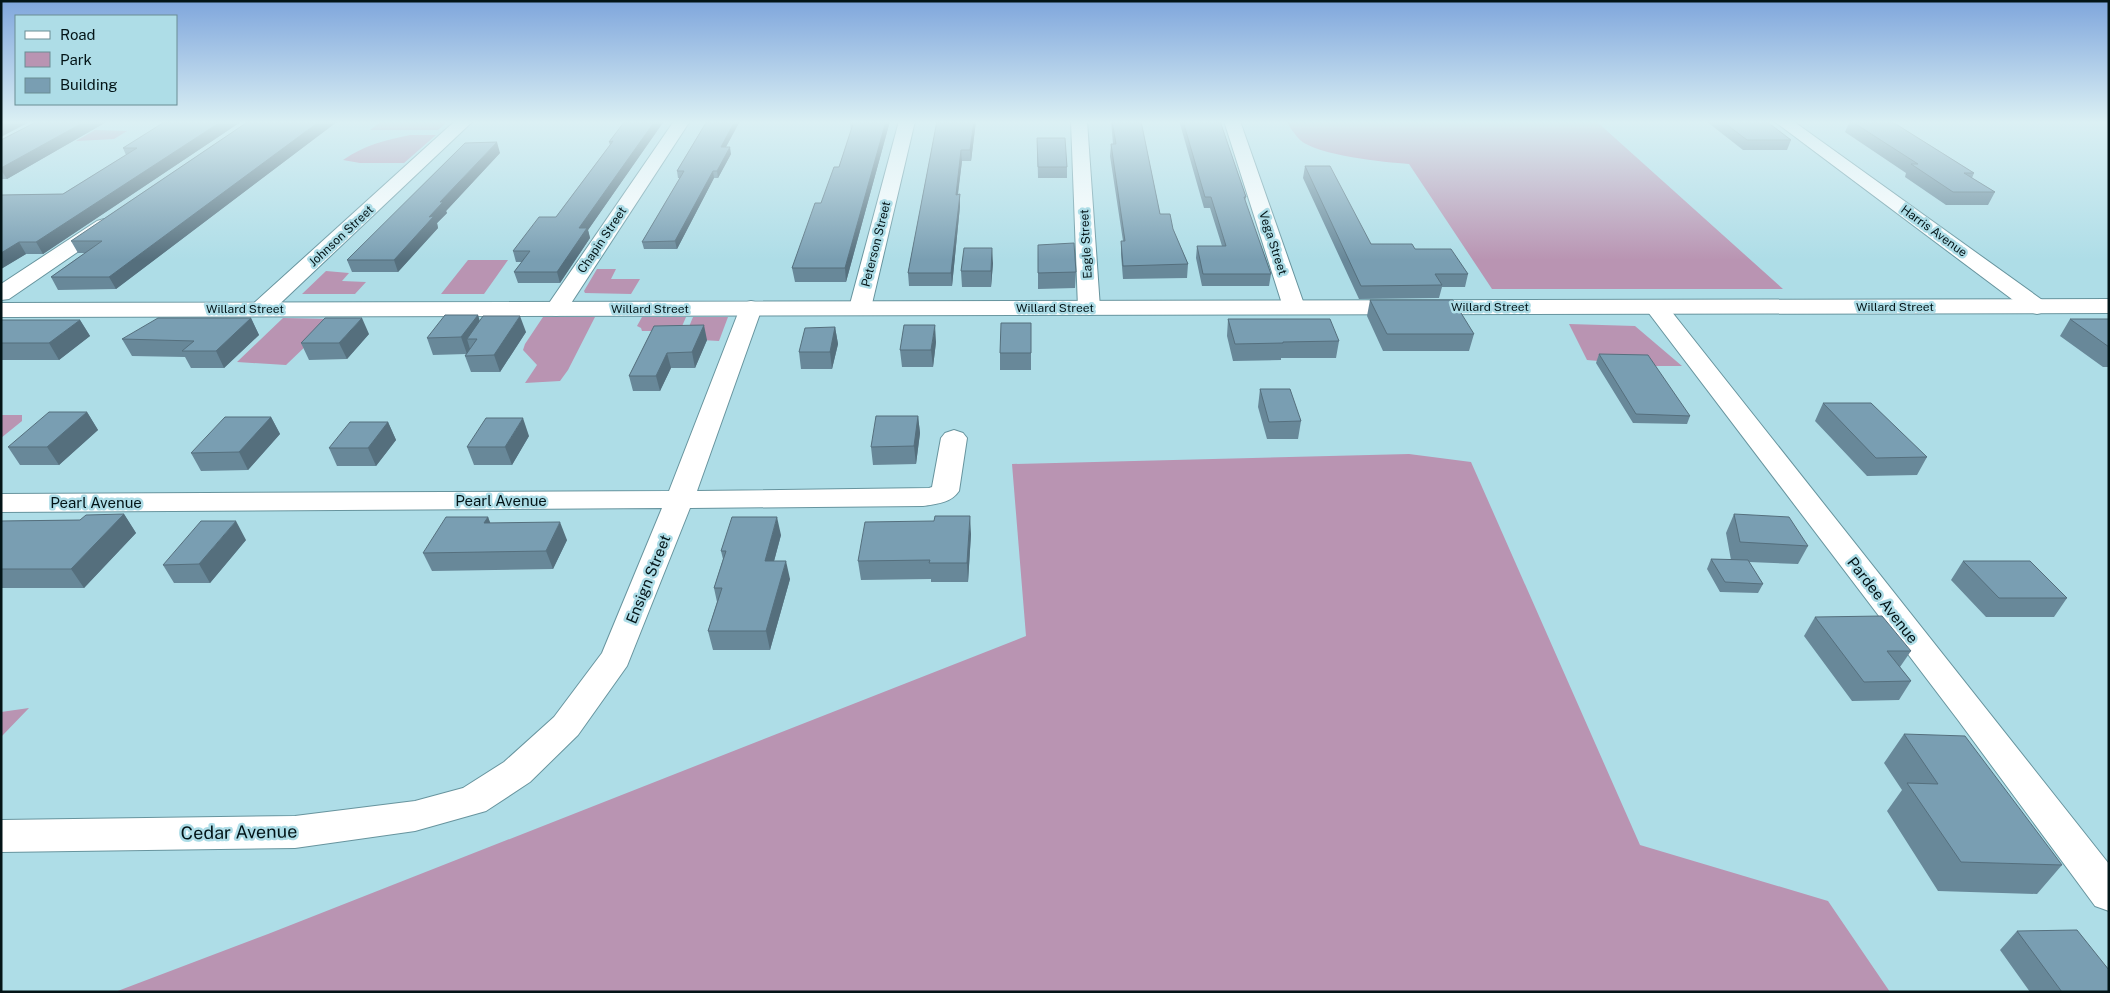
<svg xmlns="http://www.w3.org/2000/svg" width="2110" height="993" font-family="'Public Sans',sans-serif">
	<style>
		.green { fill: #b994b2 }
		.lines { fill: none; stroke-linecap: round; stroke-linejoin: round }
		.minor-casing { stroke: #67949e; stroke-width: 2 }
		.tertiary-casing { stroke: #67949e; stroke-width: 2 }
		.minor { fill: #fff; fill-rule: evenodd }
		.tertiary { fill: #fff; fill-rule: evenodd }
		.wall { fill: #688899 }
		.shaded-wall { fill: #556f7d }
		.building { fill: #799eb2; stroke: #556f7d }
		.labels { text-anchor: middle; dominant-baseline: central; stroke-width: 5; stroke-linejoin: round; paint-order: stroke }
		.far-street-label { font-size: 12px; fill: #031417; stroke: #aedde7 }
		.street-label { font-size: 15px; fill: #031417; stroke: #aedde7 }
		.near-street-label { font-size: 18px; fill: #031417; stroke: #aedde7 }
	</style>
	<rect width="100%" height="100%" fill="#aedde7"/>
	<path class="green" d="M 382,121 L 448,121 L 438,130 L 370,130 Z
		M 1286,121 L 1596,121 L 1783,289 L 1492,289 L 1409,164 C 1384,162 1319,156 1300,140 C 1295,135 1290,127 1286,121 Z
		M 95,130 L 127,131 L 114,139 L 76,141 Z
		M 410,135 L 436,135 L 404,163 L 360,163 L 343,160 C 365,145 385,140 410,135 Z
		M 468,260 L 508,260 L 484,294 L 441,294 Z
		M 597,269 L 616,269 L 611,279 L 640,279 L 631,294 L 585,293 L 584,291 Z
		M 326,271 L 349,273 L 342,281 L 366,282 L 355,294 L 302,294 Z
		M 543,317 L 595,317 L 568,370 L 560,381 L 525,383 L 537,365 L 523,350 L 525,344 Z
		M 642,317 L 686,317 L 680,331 L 642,331 L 641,328 L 637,326 Z
		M 693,317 L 728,317 L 719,341 L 684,339 Z
		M 283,318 L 334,319 L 286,365 L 237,362 Z
		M 1569,324 L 1635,326 L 1682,366 L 1655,366 L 1587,360 Z
		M 1,415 L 22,415 L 22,421 L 1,438 Z
		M 1409,454 L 1471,462 L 1640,845 L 1828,901 L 1890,992 L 115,992 L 268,934 L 1026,636 L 1012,464 Z
		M 29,708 L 1,737 L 1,712 Z"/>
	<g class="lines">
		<defs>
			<path id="minor" d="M 455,121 L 473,121 L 269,314 L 261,316 L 253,314 L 250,309 L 253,304 Z
				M 674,121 L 690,121 L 564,314 L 556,316 L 548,314 L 545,309 Z
				M 899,121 L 915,121 L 871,308 L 868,313 L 860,315 L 852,313 L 849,308 Z
				M 1071,121 L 1087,121 L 1100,308 L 1097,313 L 1089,315 L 1081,313 L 1078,308 Z
				M 1224,121 L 1240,121 L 1305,307 L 1302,312 L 1294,314 L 1286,312 L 1283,307 Z
				M 1774,121 L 1793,121 L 2045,302 L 2048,307 L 2045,312 L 2037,314 L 2029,312 Z
				M 104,219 L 111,221 L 114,225 L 111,229 L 9,299 L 1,300 L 1,284 L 97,221 Z
				M 1656,300 L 1664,302 L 2109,864 L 2109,911 L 2095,906 L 1958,720 L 1648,312 L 1645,307 L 1648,302 Z
				M 751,301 L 759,303 L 762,308 L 697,491 L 929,488 L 932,487 L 941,438 L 945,433 L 954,430 L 963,433 L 967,438 L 959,491 C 951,503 936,504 923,506 L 690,508 L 627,666 L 578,735 L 530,782 L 486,811 L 415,831 L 295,848 L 1,852 L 1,820 L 295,816 L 415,801 L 463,788 L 504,762 L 554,717 L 602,653 L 662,508 L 1,512 L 1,494 L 669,491 L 740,308 L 743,303 Z"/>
			<path id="tertiary" d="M 2109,299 L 2109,313 L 1,317 L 1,303 Z"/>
		</defs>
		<use href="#minor" class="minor-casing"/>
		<use href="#tertiary" class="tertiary-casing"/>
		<use href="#minor" class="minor"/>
		<use href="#tertiary" class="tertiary"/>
	</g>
	<path class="wall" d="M 38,121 L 108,121 L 7,179 L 1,179 L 1,140 Z
		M 166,121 L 242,121 L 43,254 L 26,254 L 1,269 L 1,195 L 63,194 L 126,155 L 123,148 Z
		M 249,121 L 338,121 L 116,289 L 58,290 L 51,277 L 85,253 L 78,253 L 71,241 Z
		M 625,121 L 664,121 L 588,230 L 590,238 L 560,283 L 518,283 L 514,272 L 522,262 L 516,262 L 513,251 L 556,217 L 610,145 L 609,142 Z
		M 707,121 L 740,121 L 726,147 L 731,154 L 718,178 L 714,178 L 677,249 L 644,249 L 642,242 L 680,178 L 678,178 L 677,171 Z
		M 850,121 L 890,121 L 846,282 L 795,282 L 792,268 L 821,203 L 839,167 L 851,132 Z
		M 937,121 L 976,121 L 971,161 L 962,161 L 958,195 L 960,194 L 960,206 L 952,286 L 909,286 L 908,273 Z
		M 1111,121 L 1141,121 L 1160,214 L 1173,229 L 1188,264 L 1187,278 L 1123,279 L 1121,254 L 1121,241 L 1123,241 L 1110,156 L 1111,144 L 1113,144 Z
		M 1180,121 L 1220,121 L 1246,197 L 1245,201 L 1271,274 L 1269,286 L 1202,286 L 1196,258 L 1197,246 L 1222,246 L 1210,208 L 1204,208 L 1180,124 Z
		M 1706,121 L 1766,121 L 1791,140 L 1787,150 L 1743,150 Z
		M 1850,121 L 1891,121 L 1974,173 L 1972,178 L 1995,192 L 1988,205 L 1946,205 L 1905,177 L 1906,173 L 1845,132 Z
		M 1037,138 L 1067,167 L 1067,178 L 1038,178 Z
		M 500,153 L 446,211 L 447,213 L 437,223 L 438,228 L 398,272 L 352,272 L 347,260 Z
		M 1305,166 L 1371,244 L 1415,249 L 1468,274 L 1465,287 L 1442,287 L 1439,298 L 1359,299 L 1303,178 Z
		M 1038,245 L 1076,272 L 1075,288 L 1038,289 Z
		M 993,263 L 991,287 L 962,287 L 961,271 Z
		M 1370,300 L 1474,334 L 1469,351 L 1383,351 L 1367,316 Z
		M 478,315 L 479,321 L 526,332 L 500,372 L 471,372 L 465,356 L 466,354 L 433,355 L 427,338 Z
		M 251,318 L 259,335 L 224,368 L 191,368 L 185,357 L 132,356 L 122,339 Z
		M 1228,319 L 1339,341 L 1336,358 L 1281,358 L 1281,360 L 1233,361 L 1227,336 Z
		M 2070,319 L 2109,319 L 2109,367 L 2103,367 L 2060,336 Z
		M 1,320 L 80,320 L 90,336 L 59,360 L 1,360 Z
		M 1031,323 L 1031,370 L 1000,370 L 1000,353 Z
		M 654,326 L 707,340 L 695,368 L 671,368 L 660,391 L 633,391 L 629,376 Z
		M 835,327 L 838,344 L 832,369 L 801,369 L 799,352 Z
		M 369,334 L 347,359 L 309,360 L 301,343 Z
		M 936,342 L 933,367 L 902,367 L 900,350 Z
		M 1599,354 L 1690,416 L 1687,424 L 1633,423 L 1596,363 Z
		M 1260,389 L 1301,421 L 1298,439 L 1267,439 L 1258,407 Z
		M 1823,403 L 1927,457 L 1917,475 L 1867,476 L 1815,421 Z
		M 87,412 L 98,430 L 59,465 L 20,465 L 8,447 Z
		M 918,416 L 920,433 L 916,464 L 873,465 L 871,447 Z
		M 271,417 L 280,434 L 248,470 L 201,471 L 191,453 Z
		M 388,422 L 396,440 L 376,466 L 337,466 L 329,448 Z
		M 529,436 L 512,465 L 474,465 L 467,447 Z
		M 124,514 L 136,533 L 84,588 L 1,588 L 1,521 L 80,520 Z
		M 1734,514 L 1808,546 L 1798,564 L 1749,562 L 1763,584 L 1758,593 L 1720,592 L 1707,569 L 1711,559 L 1731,560 L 1726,533 Z
		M 488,517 L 490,523 L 567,540 L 553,569 L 432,571 L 423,553 Z
		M 971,534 L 968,582 L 931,582 L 931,579 L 861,580 L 858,561 Z
		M 781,535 L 774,561 L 790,579 L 770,650 L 713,650 L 708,631 L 717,602 L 714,588 L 723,559 L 721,551 Z
		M 246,540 L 210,583 L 174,583 L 163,565 Z
		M 1963,561 L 2067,598 L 2054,617 L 1986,617 L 1951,580 Z
		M 1815,617 L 1911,651 L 1900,667 L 1911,681 L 1899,700 L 1852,701 L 1804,636 Z
		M 1904,734 L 2062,865 L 2037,894 L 1938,891 L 1887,811 L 1902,790 L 1884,763 Z
		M 2017,931 L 2109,992 L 2030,992 L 2000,950 Z"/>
	<path class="shaded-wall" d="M 6,121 L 31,121 L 1,137 L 1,124 Z
		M 86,121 L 108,121 L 7,179 L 1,170 L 1,168 Z
		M 222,121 L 242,121 L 43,254 L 36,242 Z
		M 320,121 L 338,121 L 116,289 L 109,277 Z
		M 655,121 L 664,121 L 588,230 L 590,238 L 560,283 L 557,272 L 579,228 Z
		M 735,121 L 740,121 L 722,154 L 721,147 Z
		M 886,121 L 890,121 L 846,282 L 845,268 Z
		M 974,121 L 976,121 L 971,161 L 970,150 Z
		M 497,142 L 500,153 L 446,211 L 447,213 L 437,223 L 438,228 L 398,272 L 394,260 L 440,202 Z
		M 730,147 L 731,154 L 718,178 L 717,171 Z
		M 961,150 L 962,161 L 956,206 L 956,195 Z
		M 713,171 L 714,178 L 677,249 L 675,241 Z
		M 960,194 L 960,206 L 952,286 L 951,273 Z
		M 19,242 L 26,254 L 1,269 L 1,253 Z
		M 992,248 L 993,263 L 991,287 L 991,271 Z
		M 478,315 L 483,331 L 477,339 L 467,339 L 470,349 L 467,354 L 461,337 Z
		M 520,316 L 526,332 L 500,372 L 494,355 Z
		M 251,318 L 259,335 L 224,368 L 216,351 Z
		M 362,318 L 369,334 L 347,359 L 339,343 Z
		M 80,320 L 90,336 L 59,360 L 49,343 Z
		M 704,325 L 707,340 L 695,368 L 692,352 Z
		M 935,325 L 936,342 L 933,367 L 931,350 Z
		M 835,327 L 838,344 L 832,369 L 830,352 Z
		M 667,353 L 671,368 L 660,391 L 656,376 Z
		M 87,412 L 98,430 L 59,465 L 47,447 Z
		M 918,416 L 920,433 L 916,464 L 914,446 Z
		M 271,417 L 280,434 L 248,470 L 239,452 Z
		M 523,418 L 529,436 L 512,465 L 505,447 Z
		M 388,422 L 396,440 L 376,466 L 368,448 Z
		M 124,514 L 136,533 L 84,588 L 71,569 Z
		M 970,516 L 971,534 L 968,582 L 967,563 Z
		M 488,517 L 495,535 L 484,523 Z
		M 777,517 L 781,535 L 769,580 L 765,561 Z
		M 236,521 L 246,540 L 210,583 L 199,564 Z
		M 560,522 L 567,540 L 553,569 L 546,551 Z
		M 786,561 L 790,579 L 770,650 L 766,631 Z"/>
	<path class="building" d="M 38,121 L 86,121 L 1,168 L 1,140 Z
		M 166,121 L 222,121 L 36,242 L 19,242 L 1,253 L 1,195 L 63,194 L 137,148 L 123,148 Z
		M 249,121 L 320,121 L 109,277 L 51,277 L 102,241 L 71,241 Z
		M 625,121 L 655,121 L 579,228 L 587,228 L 557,272 L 514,272 L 530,251 L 513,251 L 539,217 L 556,217 L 613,141 L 609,142 Z
		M 707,121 L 735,121 L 721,147 L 730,147 L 717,171 L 713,171 L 675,241 L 642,242 L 684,171 L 677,171 Z
		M 854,121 L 886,121 L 845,268 L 792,268 L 815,203 L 821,203 L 834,167 L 839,167 Z
		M 937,121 L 974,121 L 970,150 L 961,150 L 956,195 L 960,194 L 951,273 L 908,273 Z
		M 1112,121 L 1141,121 L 1160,214 L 1170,214 L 1173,229 L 1188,264 L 1123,266 L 1121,241 L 1125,241 L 1111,144 L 1116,144 Z
		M 1183,121 L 1220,121 L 1246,197 L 1244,197 L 1271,274 L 1203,274 L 1197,246 L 1226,246 L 1211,197 L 1205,197 Z
		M 1722,121 L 1766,121 L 1791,140 L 1747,140 Z
		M 1851,121 L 1891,121 L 1974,173 L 1964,173 L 1995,192 L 1953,192 L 1911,164 L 1918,164 Z
		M 1037,138 L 1065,138 L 1067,167 L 1038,167 Z
		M 497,142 L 440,202 L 443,202 L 429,217 L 434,216 L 394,260 L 347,260 L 465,143 Z
		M 1305,166 L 1330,166 L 1371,244 L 1412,244 L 1415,249 L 1451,249 L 1468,274 L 1435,274 L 1442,285 L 1361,286 Z
		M 1074,243 L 1076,272 L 1038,273 L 1038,245 Z
		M 964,248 L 992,248 L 991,271 L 961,271 Z
		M 1370,300 L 1453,300 L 1474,334 L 1387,334 Z
		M 445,315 L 478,315 L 461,337 L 427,338 Z
		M 483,316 L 520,316 L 494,355 L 465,356 L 477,339 L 467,339 Z
		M 158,318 L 251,318 L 216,351 L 182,351 L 194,341 L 122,339 Z
		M 325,318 L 362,318 L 339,343 L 301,343 Z
		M 1228,319 L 1330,319 L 1339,341 L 1283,342 L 1283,343 L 1235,344 Z
		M 2070,319 L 2109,319 L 2109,347 Z
		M 1,320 L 80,320 L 49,343 L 1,343 Z
		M 1001,323 L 1031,323 L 1031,353 L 1000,353 Z
		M 704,325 L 692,352 L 667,353 L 656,376 L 629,376 L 654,326 Z
		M 904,325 L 935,325 L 931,350 L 900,350 Z
		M 835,327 L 830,352 L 799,352 L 805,328 Z
		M 1599,354 L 1648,355 L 1690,416 L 1636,414 Z
		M 1260,389 L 1290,389 L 1301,421 L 1269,422 Z
		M 1823,403 L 1871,403 L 1927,457 L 1876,458 Z
		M 49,412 L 87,412 L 47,447 L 8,447 Z
		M 876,416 L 918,416 L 914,446 L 871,447 Z
		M 225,417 L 271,417 L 239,452 L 191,453 Z
		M 486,418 L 523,418 L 505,447 L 467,447 Z
		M 350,422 L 388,422 L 368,448 L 329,448 Z
		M 124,514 L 71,569 L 1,569 L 1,521 L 80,520 L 86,515 Z
		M 1734,514 L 1789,517 L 1808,546 L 1740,542 Z
		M 935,516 L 970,516 L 967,563 L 929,563 L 930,560 L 858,561 L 865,522 L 934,521 Z
		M 446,517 L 488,517 L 484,523 L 560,522 L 546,551 L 423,553 Z
		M 732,517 L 777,517 L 765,561 L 786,561 L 766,631 L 708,631 L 722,588 L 714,588 L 726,551 L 721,551 Z
		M 201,521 L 236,521 L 199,564 L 163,565 Z
		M 1711,559 L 1748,560 L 1763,584 L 1725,582 Z
		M 1963,561 L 2030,561 L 2067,598 L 1999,598 Z
		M 1882,616 L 1911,651 L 1887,651 L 1911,681 L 1864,682 L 1815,617 Z
		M 1904,734 L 1965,736 L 2062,865 L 1961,862 L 1907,783 L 1938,784 Z
		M 2077,930 L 2109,970 L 2109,992 L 2062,992 L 2017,931 Z"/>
	<linearGradient id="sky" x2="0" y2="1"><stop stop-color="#7fa6dc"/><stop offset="0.47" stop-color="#dbf0f4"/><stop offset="1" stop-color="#dbf0f4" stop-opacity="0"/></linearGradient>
	<rect width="2110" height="260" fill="url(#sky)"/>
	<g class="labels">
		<g class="far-street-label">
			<text transform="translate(1934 231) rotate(36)">Harris Avenue</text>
			<text transform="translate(341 236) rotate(-43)">Johnson Street</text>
			<text transform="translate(602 240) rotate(-56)">Chapin Street</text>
			<text transform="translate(1273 243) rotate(72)">Vega Street</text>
			<text transform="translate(876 244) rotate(-76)">Peterson Street</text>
			<text transform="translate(1086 244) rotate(-93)">Eagle Street</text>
			<text x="1490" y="307">Willard Street</text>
			<text x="1895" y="307">Willard Street</text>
			<text x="1055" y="308">Willard Street</text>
			<text x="245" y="309">Willard Street</text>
			<text x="650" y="309">Willard Street</text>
		</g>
		<g class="street-label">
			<text x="501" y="500">Pearl Avenue</text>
			<text x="96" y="502">Pearl Avenue</text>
			<text transform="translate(648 579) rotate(-68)">Ensign Street</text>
			<text transform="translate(1883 600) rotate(52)">Pardee Avenue</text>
		</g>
		<g class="near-street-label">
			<text transform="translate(239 832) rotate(-1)">Cedar Avenue</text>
		</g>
	</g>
	<rect width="2110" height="993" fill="none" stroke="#031417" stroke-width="5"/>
	<rect x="15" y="15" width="162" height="90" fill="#aedde7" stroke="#6a8d94"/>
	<rect x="25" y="31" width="25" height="8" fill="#ffffff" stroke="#6a8d94"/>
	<text x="60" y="40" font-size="15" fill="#031417">Road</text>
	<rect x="25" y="52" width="25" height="15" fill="#b994b2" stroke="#6a8d94"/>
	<text x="60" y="65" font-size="15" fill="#031417">Park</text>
	<rect x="25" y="78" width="25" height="15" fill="#799eb2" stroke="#6a8d94"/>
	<text x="60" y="90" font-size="15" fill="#031417">Building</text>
</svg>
